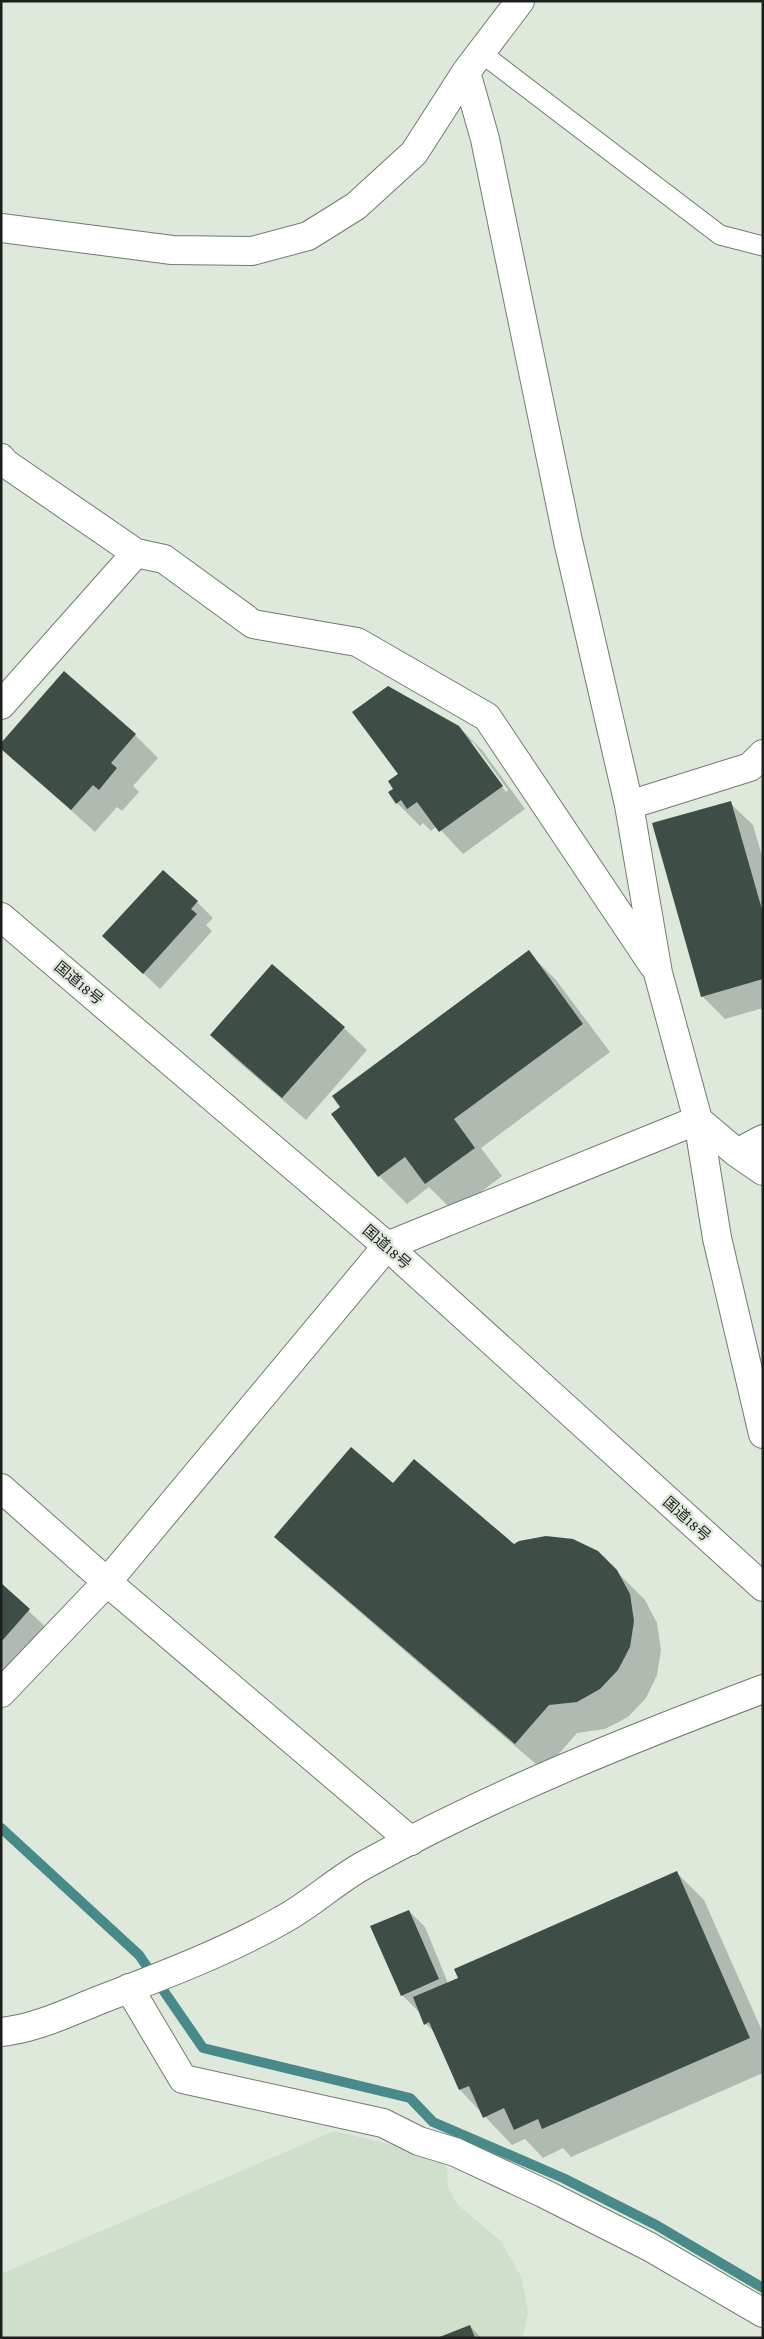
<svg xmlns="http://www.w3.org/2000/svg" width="764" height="2339" font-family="'Crimson Pro','Noto Sans JP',serif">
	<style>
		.built { fill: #cfdfcc }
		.shadow { fill: #0003; fill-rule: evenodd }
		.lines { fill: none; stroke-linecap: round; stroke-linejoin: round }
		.stream { stroke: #478a89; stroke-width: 10 }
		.building { fill: #3f4d47 }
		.service-casing { stroke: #717b6f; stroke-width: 21 }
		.minor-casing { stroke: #717b6f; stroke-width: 30 }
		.tertiary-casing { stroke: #717b6f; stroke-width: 30 }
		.trunk-casing { stroke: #717b6f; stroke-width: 30 }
		.service { stroke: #fff; stroke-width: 19 }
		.minor { stroke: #fff; stroke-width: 28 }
		.tertiary { stroke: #fff; stroke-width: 28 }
		.trunk { stroke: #fff; stroke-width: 28 }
		.labels { text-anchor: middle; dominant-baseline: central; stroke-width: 5; stroke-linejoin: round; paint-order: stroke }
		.street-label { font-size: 15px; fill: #1c201c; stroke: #dee9dc }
	</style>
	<rect width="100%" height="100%" fill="#dee9dc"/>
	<path class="built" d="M 334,2131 L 393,2145 L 444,2163 L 447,2169 L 448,2187 L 454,2199 L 460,2207 L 500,2240 L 522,2278 L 528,2313 L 523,2338 L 1,2338 L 1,2274 Z"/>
	<path class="shadow" d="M 64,673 L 135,735 L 158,758 L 133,786 L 139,792 L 122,811 L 117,807 L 95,832 L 1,747 Z
		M 459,727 L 482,750 L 525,809 L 463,854 L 437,826 L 431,831 L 423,823 L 420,826 L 397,803 ZM 470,742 L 473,742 L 508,790 L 506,792 Z
		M 730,803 L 753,825 L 763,859 L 763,1008 L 725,1019 L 702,996 Z
		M 197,902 L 213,918 L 206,925 L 212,931 L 160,989 L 104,936 Z
		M 528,952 L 556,980 L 610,1052 L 481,1148 L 502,1176 L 454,1212 L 429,1187 L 407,1204 L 379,1176 Z
		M 344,1028 L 367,1050 L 306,1120 L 234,1058 L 211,1035 Z
		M 393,1485 L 514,1546 L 597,1552 L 645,1600 L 657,1623 L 661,1650 L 657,1675 L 646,1698 L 628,1717 L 605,1729 L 577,1733 L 544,1771 L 304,1564 L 276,1537 Z
		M 1,1585 L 52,1633 L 1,1691 Z
		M 676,1872 L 704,1900 L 763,2033 L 763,2073 L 571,2157 L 563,2148 L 543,2158 L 525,2139 L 512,2145 L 460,2090 L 436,2034 L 426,2024 L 420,2010 L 418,2011 L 402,1995 L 409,1911 L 425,1927 L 448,1983 Z
		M 470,2326 L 481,2338 L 440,2338 Z"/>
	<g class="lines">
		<path class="stream" d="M 1,1828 L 139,1955 L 203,2048 L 410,2098 L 433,2122 L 563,2178 L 656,2225 L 763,2288"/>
	</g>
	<path class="building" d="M 64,671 L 136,734 L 111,763 L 117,768 L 99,790 L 93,785 L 71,810 L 1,749 L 1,743 Z
		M 388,686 L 459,726 L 503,786 L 439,832 L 417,802 L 407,809 L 401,800 L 396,804 L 388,792 L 393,789 L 388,781 L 398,774 L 352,712 Z
		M 731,801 L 763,913 L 763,979 L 701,997 L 652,823 Z
		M 163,870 L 198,901 L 191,909 L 197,914 L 143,974 L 102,936 Z
		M 529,950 L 583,1024 L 454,1119 L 475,1148 L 425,1184 L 405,1157 L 378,1177 L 331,1114 L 340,1107 L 332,1096 Z
		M 272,964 L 345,1027 L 282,1098 L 210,1035 Z
		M 351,1447 L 393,1483 L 414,1459 L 514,1544 L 519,1541 L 546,1536 L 573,1539 L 598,1551 L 617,1570 L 630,1594 L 634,1621 L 630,1647 L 618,1670 L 600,1689 L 577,1702 L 549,1705 L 515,1744 L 274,1537 Z
		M 1,1583 L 30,1609 L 1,1642 Z
		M 677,1871 L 750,2038 L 542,2129 L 538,2119 L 514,2130 L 504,2108 L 483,2118 L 469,2086 L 459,2090 L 429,2022 L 424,2025 L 413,1997 L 458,1978 L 454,1969 Z
		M 409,1910 L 439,1979 L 401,1996 L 370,1926 Z
		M 470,2325 L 475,2338 L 437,2338 Z"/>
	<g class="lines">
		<defs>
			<path id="service" d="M 480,52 L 720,235 L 763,246"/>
			<path id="minor" d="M 466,72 L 485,139 L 568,541 L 629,805 L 658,973 L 698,1120 L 717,1238 L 763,1434
				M 1,228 L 172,250 L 252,251 L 308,236 L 356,206 L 414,153 L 466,72 L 520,1
				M 1,458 L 5,463 L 136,553 L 164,559 L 253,624 L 357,642 L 487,717 L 653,965
				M 1,705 L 136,553
				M 629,805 L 750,767 L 763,754
				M 698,1120 L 737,1153 L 763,1171
				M 737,1153 L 763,1139
				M 1,1488 L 107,1582 L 411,1841
				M 1,1693 L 107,1582 L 387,1246 L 698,1120
				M 129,1988 L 183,2079 L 383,2123 L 419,2141 L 455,2152 L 543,2193 L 650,2247 L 763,2313"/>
			<path id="tertiary" d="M 1,2032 C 34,2029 67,2013 97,2001 C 159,1977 224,1953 282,1920 C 312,1904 336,1880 366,1864 C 493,1794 628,1740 763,1689"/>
			<path id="trunk" d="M 1,917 L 387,1246 L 763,1587"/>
		</defs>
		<use href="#service" class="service-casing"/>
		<use href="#minor" class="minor-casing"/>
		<use href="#tertiary" class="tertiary-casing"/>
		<use href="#trunk" class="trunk-casing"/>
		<use href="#service" class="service"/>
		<use href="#minor" class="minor"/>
		<use href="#tertiary" class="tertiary"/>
		<use href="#trunk" class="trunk"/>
	</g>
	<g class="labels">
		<g class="street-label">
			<text transform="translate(79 983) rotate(40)">国道18号</text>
			<text transform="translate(387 1247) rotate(41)">国道18号</text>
			<text transform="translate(687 1519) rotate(42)">国道18号</text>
		</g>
	</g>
	<rect width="764" height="2339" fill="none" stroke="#1c201c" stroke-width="5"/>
</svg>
